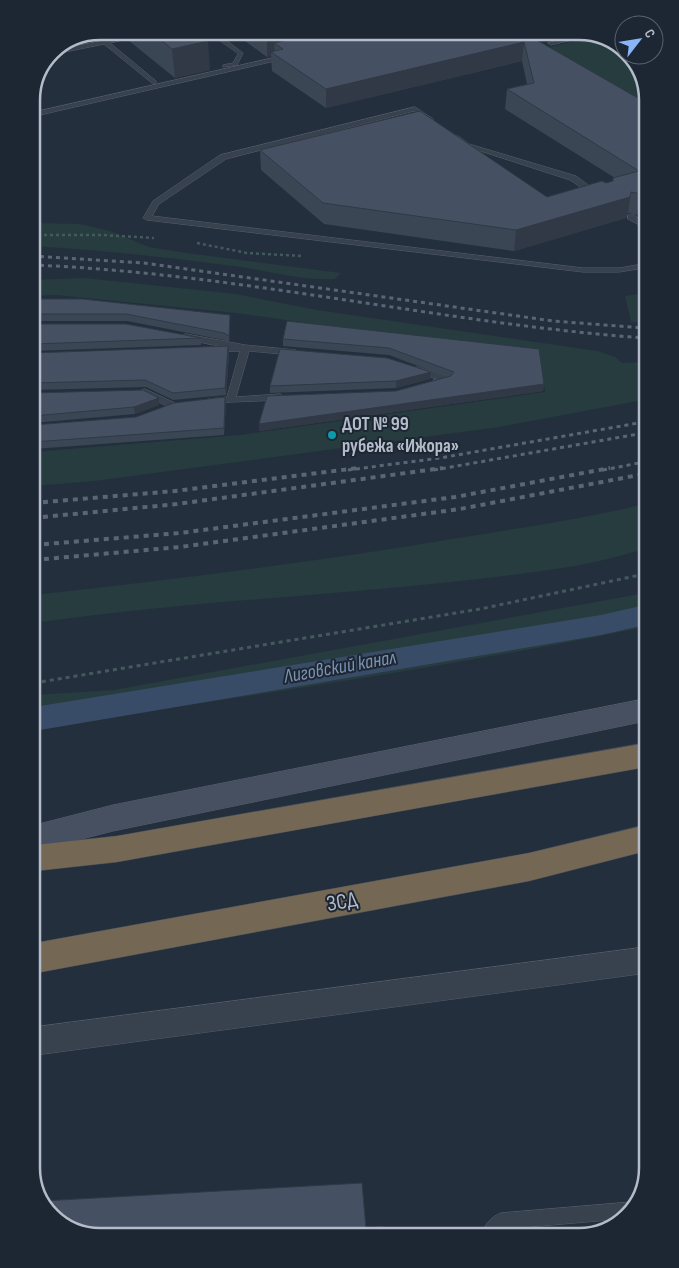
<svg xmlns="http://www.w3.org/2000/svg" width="679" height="1268" font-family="'Sofia Sans Condensed',sans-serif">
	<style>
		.green { fill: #263c3f }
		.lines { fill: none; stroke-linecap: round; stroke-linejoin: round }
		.canal { fill: #394c67; fill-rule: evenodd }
		.lane-casing { stroke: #565f6c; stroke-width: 1 }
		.street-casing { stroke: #565f6c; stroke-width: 1 }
		.secondary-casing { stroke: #565f6c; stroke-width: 1 }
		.highway-casing { stroke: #434c59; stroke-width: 1 }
		.path-far1 { stroke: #44595c; stroke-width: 2.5; stroke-dasharray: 3 3; stroke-linecap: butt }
		.path { stroke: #44595c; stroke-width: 3; stroke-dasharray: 4 4; stroke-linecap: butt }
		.lane { fill: #38414e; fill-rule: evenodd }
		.street { fill: #38414e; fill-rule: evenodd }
		.secondary { fill: #465061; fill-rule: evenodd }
		.highway { fill: #746855; fill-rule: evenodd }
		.rail-far1 { stroke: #5a6575; stroke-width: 3; stroke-dasharray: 4 4; stroke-linecap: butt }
		.rail { stroke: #5a6575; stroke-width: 4; stroke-dasharray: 5 5; stroke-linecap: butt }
		.wall { fill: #3b4654 }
		.shaded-wall { fill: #303945 }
		.building { fill: #455162; stroke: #303945 }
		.culture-dot { fill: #0f9aa8; stroke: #1d2633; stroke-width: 2 }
		.labels { text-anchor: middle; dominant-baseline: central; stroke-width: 4; stroke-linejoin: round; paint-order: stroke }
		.poi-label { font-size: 19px; font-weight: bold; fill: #b4bcc9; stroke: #1d2633; text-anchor: start }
		.water-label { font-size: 20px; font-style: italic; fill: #7c92b1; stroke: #1d2633 }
		.near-street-label { font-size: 22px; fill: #b4bcc9; stroke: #1d2633 }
		.rim { fill: none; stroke: #b4bcc9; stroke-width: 2.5 }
	</style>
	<rect width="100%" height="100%" fill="#242f3e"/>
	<path class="green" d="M 489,31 L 584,31 L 585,32 L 518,48 Z
		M 594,36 L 624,51 L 624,55 L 628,55 L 642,73 L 643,113 L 535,51 Z
		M 32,223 L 80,224 L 110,231 L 149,247 L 186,253 L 341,273 L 335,279 C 301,281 267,270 233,266 C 166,257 99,250 32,246 Z
		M 85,278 L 235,294 L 317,310 L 597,351 L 615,357 L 622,363 L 644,362 L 644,399 L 638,401 L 499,427 L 94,481 L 33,486 L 33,452 L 240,435 L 545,392 L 540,355 L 236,313 L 56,295 L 32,296 L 32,280 Z
		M 643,278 L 644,322 L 631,322 L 625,296 L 639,294 L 637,279 Z
		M 645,504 L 645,549 C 622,555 598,562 575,566 C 396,594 213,597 34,623 L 34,595 C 176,579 317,562 458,538 C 520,528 583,519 645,504 Z
		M 645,593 L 645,627 C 443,668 238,698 34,728 L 34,695 L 114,690 Z"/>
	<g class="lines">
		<path class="canal" d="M 645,605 L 645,625 L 601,635 L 34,731 L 34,707 L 601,615 Z"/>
		<defs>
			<path id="lane" d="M 207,31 L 214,31 L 243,53 L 237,65 L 223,67 L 223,65 L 233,63 L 238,54 Z
				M 588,33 L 593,35 L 551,45 L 548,43 Z
				M 121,37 L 124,39 L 123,40 L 110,43 L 156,81 L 156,83 L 152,83 L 104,44 L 50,55 L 52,51 Z
				M 286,55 L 288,56 L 288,58 L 31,117 L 31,113 Z
				M 415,107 L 433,119 L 433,121 L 429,121 L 414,111 L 226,159 L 159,204 L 152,216 L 583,268 L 619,268 L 643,264 L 643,268 L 619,272 L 583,272 L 147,220 L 143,218 L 153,201 L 220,155 Z
				M 458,136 L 469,144 L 576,176 L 602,195 L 595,197 L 570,180 L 465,146 L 455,138 Z
				M 628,215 L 634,215 L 643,222 L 643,227 L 628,219 Z
				M 186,334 L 245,345 L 296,350 L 296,354 L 293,355 L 249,351 L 236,397 L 280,394 L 285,397 L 280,400 L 208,403 L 208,399 L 227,397 L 240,351 L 211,352 L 211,348 L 224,347 L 183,339 L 183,335 Z
				M 417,367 L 450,377 L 452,379 L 439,384 L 433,384 L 433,380 L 437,379 L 414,372 L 414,368 Z
				M 145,389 L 175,403 L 177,405 L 175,407 L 169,407 L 142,394 L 142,390 Z
				M 632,1202 L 637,1204 L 636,1206 L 621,1219 L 505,1229 L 502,1232 L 482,1233 C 485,1224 492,1216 501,1213 Z"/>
			<path id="street" d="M 647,947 L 647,973 L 36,1055 L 36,1027 Z"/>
			<path id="secondary" d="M 645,699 L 646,721 L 113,831 L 35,851 L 35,825 L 113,805 Z"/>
			<path id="highway" d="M 646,743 L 646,767 L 117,862 L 35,871 L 35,845 L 117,836 Z
				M 646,825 L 646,851 L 529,881 L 36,973 L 35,943 L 529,853 Z"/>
		</defs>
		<use href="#lane" class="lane-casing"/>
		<use href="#street" class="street-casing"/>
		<use href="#secondary" class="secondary-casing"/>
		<use href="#highway" class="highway-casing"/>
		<path class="path-far1" d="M 32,235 L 102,235 L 154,238
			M 197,243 L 247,253 L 302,256"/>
		<path class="path" d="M 34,683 L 480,609 L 645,574"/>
		<use href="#lane" class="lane"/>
		<use href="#street" class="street"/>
		<use href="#secondary" class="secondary"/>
		<use href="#highway" class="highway"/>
		<path class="rail-far1" d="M 32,256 L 144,263 L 553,321 L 644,328
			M 32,265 C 238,273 439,323 644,338
			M 348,470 L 440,458 L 644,422
			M 434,470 L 644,433
			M 603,470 L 644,462"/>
		<path class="rail" d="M 33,503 L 175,491 L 358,468
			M 33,518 L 177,504 L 443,468
			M 34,545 L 180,533 L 455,497 L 610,468
			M 34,560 L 180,547 L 460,509 L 644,474"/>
	</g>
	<path class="wall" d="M 117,31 L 195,31 L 210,70 L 175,78 Z
		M 231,31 L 521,31 L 643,101 L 643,213 L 637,215 L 628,213 L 626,218 L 514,251 L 324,224 L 261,170 L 260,150 L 547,197 L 613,181 L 615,178 L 505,109 L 507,89 L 527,84 L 522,61 L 326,108 L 272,71 L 271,56 L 267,57 Z
		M 32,299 L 230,315 L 230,322 L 229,343 L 224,340 L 127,321 L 32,321 Z
		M 287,321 L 544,384 L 543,391 L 259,431 L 259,424 L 396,391 L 447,377 L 389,355 L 283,346 L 283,339 Z
		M 32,324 L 201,338 L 201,345 L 33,351 Z
		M 228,346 L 229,353 L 226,395 L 173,400 L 146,387 L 33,390 L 33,391 L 33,353 Z
		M 430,379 L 396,388 L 270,393 L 270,386 Z
		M 33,393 L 159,405 L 135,414 L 33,423 Z
		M 225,397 L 226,404 L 224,435 L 33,449 L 33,425 L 136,417 Z"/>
	<path class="shaded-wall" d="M 297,31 L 378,31 L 283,49 L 274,43 L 275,54 L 271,52 L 271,56 L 267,57 L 267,38 Z
		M 208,41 L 210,70 L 175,78 L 172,49 Z
		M 524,42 L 522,61 L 326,108 L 326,89 Z
		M 631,192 L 628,213 L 626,218 L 514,251 L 516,230 Z
		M 643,193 L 643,213 L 637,215 L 641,194 Z
		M 228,346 L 229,353 L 226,395 L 225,388 Z
		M 431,372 L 430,379 L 396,388 L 396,381 Z
		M 544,384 L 543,391 L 259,431 L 259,424 Z
		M 225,397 L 226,404 L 224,435 L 224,428 Z
		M 159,398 L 159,405 L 135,414 L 134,407 Z"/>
	<path class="building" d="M 150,31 L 195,31 L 208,41 L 172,49 Z
		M 256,31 L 297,31 L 267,38 Z
		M 327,31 L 521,31 L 643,101 L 643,193 L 641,194 L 631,192 L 630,197 L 516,230 L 323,203 L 260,150 L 420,111 L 547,197 L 602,181 L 606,183 L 613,181 L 613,178 L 639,171 L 507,89 L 534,83 L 524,42 L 326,89 L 271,52 L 283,49 L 274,43 Z
		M 32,299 L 82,299 L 230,315 L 229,336 L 224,333 L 126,314 L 32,314 Z
		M 287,321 L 539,349 L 544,384 L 259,424 L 267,396 L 396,391 L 451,376 L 454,372 L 389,348 L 283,339 Z
		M 32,324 L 126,324 L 201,338 L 33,344 Z
		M 228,346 L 225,388 L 173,393 L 145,380 L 33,383 L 33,353 Z
		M 280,349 L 387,358 L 431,372 L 396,381 L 270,386 Z
		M 143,390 L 159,398 L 134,407 L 33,416 L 33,393 Z
		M 225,397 L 224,428 L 33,442 L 33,425 L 136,417 L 174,403 Z
		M 362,1183 L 366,1228 L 383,1226 L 383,1234 L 96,1237 L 62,1225 L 42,1201 Z"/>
	<circle class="culture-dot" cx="332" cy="435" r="5"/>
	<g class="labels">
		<g class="poi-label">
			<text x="342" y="424">ДОТ № 99<tspan x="342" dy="22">рубежа «Ижора»</tspan></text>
		</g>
		<g class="water-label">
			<text transform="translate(340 667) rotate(-10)">Лиговский канал</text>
		</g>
		<g class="near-street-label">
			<text transform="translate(342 902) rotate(-10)">ЗСД</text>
		</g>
	</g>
	<path d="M0 0H679V1268H0ZM100 40H579A60 60 0 0 1 639 100V1168A60 60 0 0 1 579 1228H100A60 60 0 0 1 40 1168V100A60 60 0 0 1 100 40Z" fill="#1d2633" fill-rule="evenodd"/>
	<path class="rim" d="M100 40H579A60 60 0 0 1 639 100V1168A60 60 0 0 1 579 1228H100A60 60 0 0 1 40 1168V100A60 60 0 0 1 100 40Z"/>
	<g transform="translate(639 40) rotate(59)"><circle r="24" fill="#1d2633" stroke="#59626f"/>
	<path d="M0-4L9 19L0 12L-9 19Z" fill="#8ab4f8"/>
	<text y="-8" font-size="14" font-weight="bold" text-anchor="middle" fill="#b4bcc9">С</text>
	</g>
</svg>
